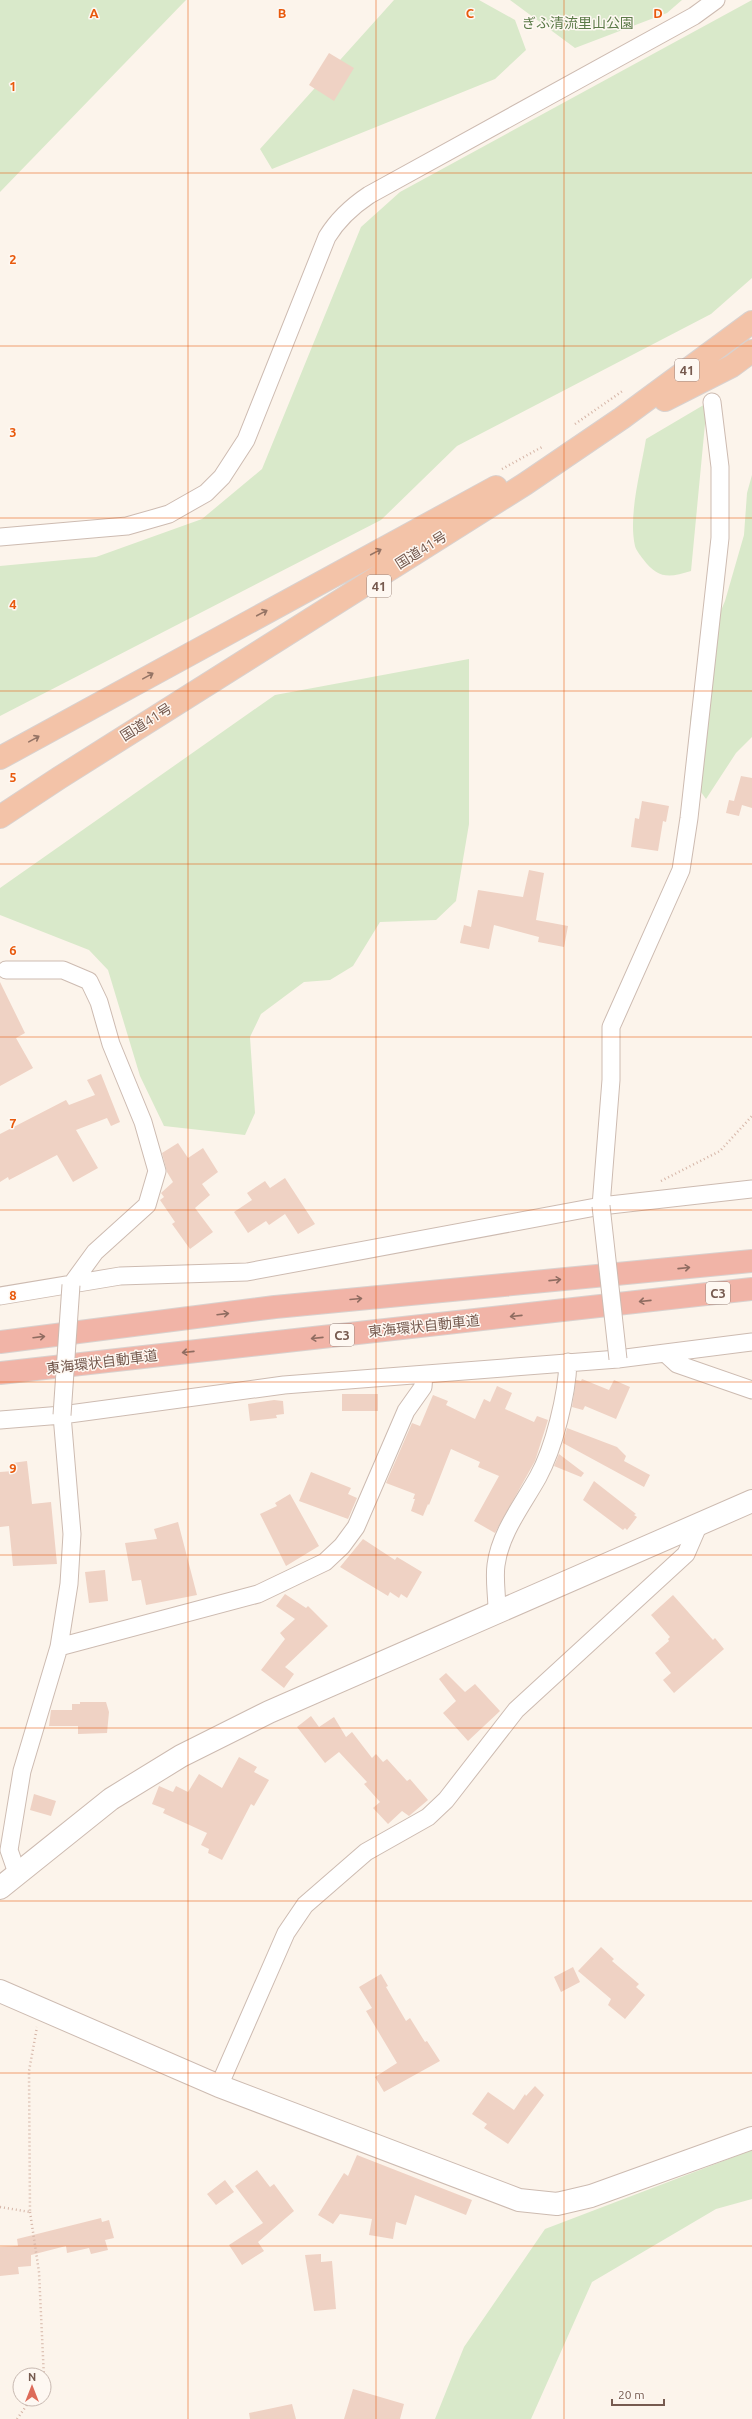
<svg xmlns="http://www.w3.org/2000/svg" width="752" height="2419" font-family="Ubuntu,'Noto Sans JP',sans-serif">
	<style>
		.green { fill: #d9e9ca }
		.building { fill: #efd2c4 }
		.lines { fill: none; stroke-linecap: round; stroke-linejoin: round }
		.minor-casing { stroke: #cdbbb1; stroke-width: 19 }
		.tertiary-casing { stroke: #cdbbb1; stroke-width: 24 }
		.trunk-casing { stroke: #d9d1ce; stroke-width: 24 }
		.motorway-casing { stroke: #d9d1ce; stroke-width: 24 }
		.path { stroke: #d5b5a7; stroke-width: 2.5; stroke-dasharray: 1 3; stroke-linecap: butt }
		.minor { stroke: #fff; stroke-width: 17 }
		.tertiary { stroke: #fff; stroke-width: 22 }
		.trunk { stroke: #f3c3a8; stroke-width: 22 }
		.motorway { stroke: #f1b4a7; stroke-width: 22 }
		.minor-bridge-casing { stroke: #cdbbb1; stroke-width: 19; stroke-linecap: butt }
		.minor-bridge { stroke: #fff; stroke-width: 17 }
		.oneway { stroke: #957465 }
		.oneway2 { stroke: #8f6c61 }
		.grid { fill: none; stroke: #e8590c; stroke-width: 1; stroke-opacity: 0.55 }
		.labels { text-anchor: middle; dominant-baseline: central; stroke-width: 3; stroke-linejoin: round; paint-order: stroke }
		.shield { fill: #fef8f2; stroke: #9f8980; stroke-width: 1 }
		.shield-label { font-size: 13px; font-weight: bold; fill: #765a4f }
		.park-label { font-size: 14px; fill: #5b7a48; stroke: #fef8f2 }
		.street-label { font-size: 14px; fill: #765a4f; stroke: #fef8f2 }
		.grid-label { font-size: 13px; text-anchor: middle; font-weight: bold; fill: #e8590c; stroke: #fef8f2; stroke-width: 3; stroke-linejoin: round; paint-order: stroke }
	</style>
	<rect width="100%" height="100%" fill="#fcf4eb"/>
	<path class="green" d="M 0,0 L 186,0 L 0,192 Z
		M 394,0 L 479,0 L 515,20 L 526,50 L 495,79 L 272,169 L 260,149 Z
		M 510,0 L 682,0 L 667,13 L 575,48 Z
		M 752,0 L 752,278 L 711,314 L 457,446 L 381,520 L 0,716 L 0,566 L 96,557 L 202,519 L 262,469 L 361,227 L 400,192 Z
		M 707,403 L 691,571 C 669,578 658,579 643,559 C 640,555 636,550 635,546 C 628,515 641,470 646,439 Z
		M 752,475 L 752,737 L 736,753 L 706,799 L 690,777 L 690,719 L 704,651 L 725,601 L 744,535 L 747,493 Z
		M 469,659 L 469,824 L 456,901 L 436,920 L 380,922 L 353,966 L 330,980 L 304,982 L 261,1014 L 250,1037 L 255,1113 L 245,1135 L 164,1126 L 140,1076 L 108,970 L 89,950 L 0,915 L 0,888 L 275,695 Z
		M 752,2150 L 752,2199 L 716,2209 L 592,2282 L 531,2419 L 435,2419 L 464,2347 L 545,2229 Z"/>
	<path class="building" d="M 329,53 L 354,68 L 334,101 L 309,85 Z
		M 741,776 L 752,778 L 752,808 L 742,805 L 739,816 L 726,813 L 729,800 L 734,801 Z
		M 642,801 L 669,806 L 666,822 L 663,821 L 658,851 L 631,847 L 635,818 L 639,819 Z
		M 529,870 L 544,873 L 536,920 L 568,926 L 564,947 L 538,942 L 539,937 L 494,925 L 489,949 L 460,943 L 464,925 L 471,927 L 478,890 L 523,897 Z
		M 0,982 L 25,1033 L 16,1038 L 33,1068 L 0,1086 Z
		M 101,1074 L 120,1122 L 111,1126 L 107,1118 L 76,1130 L 98,1168 L 73,1182 L 57,1155 L 9,1180 L 8,1177 L 0,1182 L 0,1134 L 66,1100 L 69,1105 L 95,1095 L 87,1080 Z
		M 178,1143 L 188,1158 L 203,1148 L 218,1172 L 202,1184 L 210,1195 L 195,1208 L 213,1232 L 190,1249 L 172,1224 L 175,1222 L 160,1200 L 164,1197 L 161,1193 L 173,1182 L 167,1172 L 162,1153 Z
		M 285,1178 L 315,1224 L 298,1234 L 285,1214 L 269,1225 L 266,1221 L 248,1233 L 234,1212 L 252,1200 L 247,1193 L 265,1181 L 270,1188 Z
		M 582,1379 L 609,1390 L 614,1380 L 630,1387 L 616,1419 L 585,1406 L 583,1410 L 572,1407 L 576,1380 L 581,1381 Z
		M 497,1386 L 512,1393 L 505,1409 L 534,1422 L 537,1416 L 548,1420 L 535,1461 L 495,1533 L 474,1521 L 499,1476 L 478,1467 L 480,1462 L 451,1449 L 429,1505 L 428,1504 L 423,1516 L 411,1511 L 415,1499 L 413,1499 L 415,1494 L 386,1483 L 412,1423 L 420,1426 L 433,1395 L 448,1401 L 446,1405 L 475,1419 L 484,1399 L 490,1402 Z
		M 342,1394 L 378,1394 L 378,1411 L 342,1411 Z
		M 274,1400 L 283,1401 L 284,1414 L 276,1415 L 277,1418 L 250,1421 L 248,1404 Z
		M 567,1428 L 617,1447 L 626,1456 L 624,1461 L 650,1475 L 644,1487 L 563,1443 Z
		M 559,1454 L 584,1473 L 581,1477 L 554,1466 Z
		M 27,1461 L 32,1504 L 51,1502 L 57,1564 L 13,1566 L 9,1526 L 0,1527 L 0,1472 L 13,1471 L 12,1463 Z
		M 311,1472 L 351,1488 L 348,1494 L 357,1498 L 348,1519 L 299,1501 Z
		M 594,1481 L 636,1514 L 634,1515 L 637,1517 L 627,1530 L 625,1528 L 623,1530 L 583,1500 Z
		M 290,1494 L 319,1546 L 286,1566 L 260,1514 L 277,1506 L 275,1503 Z
		M 178,1522 L 197,1595 L 146,1605 L 141,1580 L 132,1581 L 125,1543 L 157,1539 L 154,1529 Z
		M 363,1539 L 395,1560 L 397,1557 L 422,1572 L 407,1598 L 401,1594 L 399,1598 L 390,1592 L 388,1596 L 340,1567 Z
		M 105,1570 L 108,1601 L 89,1603 L 85,1572 Z
		M 285,1594 L 306,1608 L 308,1606 L 328,1626 L 285,1667 L 294,1674 L 284,1688 L 261,1670 L 285,1639 L 280,1633 L 295,1619 L 276,1606 Z
		M 673,1595 L 713,1640 L 715,1638 L 724,1649 L 674,1693 L 663,1680 L 671,1673 L 655,1653 L 669,1641 L 668,1639 L 670,1637 L 651,1615 Z
		M 446,1673 L 465,1692 L 475,1684 L 500,1711 L 468,1741 L 443,1713 L 456,1701 L 439,1679 Z
		M 80,1702 L 106,1702 L 109,1712 L 107,1733 L 78,1734 L 78,1726 L 49,1726 L 51,1710 L 72,1710 L 72,1704 L 80,1704 Z
		M 311,1716 L 319,1727 L 334,1717 L 346,1737 L 352,1732 L 372,1758 L 376,1754 L 383,1762 L 387,1759 L 407,1781 L 410,1779 L 428,1800 L 409,1816 L 402,1811 L 388,1824 L 373,1808 L 380,1802 L 364,1784 L 367,1782 L 339,1752 L 325,1763 L 297,1727 Z
		M 239,1757 L 257,1767 L 254,1772 L 269,1780 L 254,1806 L 251,1804 L 222,1860 L 208,1853 L 209,1849 L 201,1845 L 207,1833 L 163,1813 L 165,1809 L 152,1804 L 159,1786 L 173,1792 L 176,1786 L 188,1792 L 199,1774 L 222,1788 Z
		M 34,1794 L 56,1801 L 51,1816 L 30,1810 Z
		M 601,1947 L 614,1959 L 612,1961 L 639,1984 L 636,1987 L 645,1995 L 625,2019 L 608,2005 L 611,1999 L 578,1971 Z
		M 573,1967 L 580,1982 L 561,1992 L 554,1977 Z
		M 381,1974 L 388,1986 L 386,1987 L 406,2021 L 410,2018 L 425,2042 L 427,2041 L 440,2061 L 384,2092 L 375,2077 L 397,2063 L 366,2011 L 372,2008 L 359,1987 Z
		M 535,2086 L 544,2095 L 508,2144 L 484,2128 L 487,2124 L 472,2114 L 488,2092 L 514,2110 L 525,2094 L 526,2096 Z
		M 357,2155 L 472,2200 L 466,2215 L 415,2195 L 406,2225 L 396,2222 L 393,2239 L 369,2235 L 372,2219 L 340,2214 L 333,2224 L 318,2215 L 344,2173 L 348,2176 Z
		M 257,2170 L 270,2187 L 274,2184 L 294,2211 L 258,2242 L 264,2251 L 242,2265 L 229,2245 L 263,2223 L 235,2186 Z
		M 225,2180 L 234,2192 L 216,2205 L 207,2194 Z
		M 101,2218 L 102,2222 L 109,2220 L 114,2238 L 105,2240 L 108,2250 L 91,2254 L 89,2248 L 67,2253 L 66,2246 L 31,2255 L 31,2266 L 18,2267 L 19,2274 L 0,2276 L 0,2247 L 18,2246 L 17,2239 Z
		M 321,2254 L 321,2262 L 332,2261 L 336,2309 L 314,2311 L 305,2255 Z
		M 353,2389 L 404,2404 L 400,2419 L 344,2419 Z
		M 292,2404 L 296,2419 L 250,2419 L 249,2413 Z"/>
	<g class="lines">
		<defs>
			<path id="minor" d="M 0,537 L 127,526 L 169,514 L 206,493 L 222,477 L 246,440 L 327,237 C 338,219 351,207 369,195 L 694,16 L 716,0
				M 6,970 L 63,970 L 89,981 L 99,1002 L 111,1044 L 143,1122 L 157,1171 L 147,1205 L 95,1252 L 71,1285
				M 601,1206 L 611,1080 L 611,1027 L 681,870 L 689,818 L 720,538 L 720,467 L 712,402
				M 0,1296 L 120,1276 L 247,1272 L 601,1206 L 752,1189
				M 665,1353 L 677,1364 L 752,1390
				M 0,1420 L 62,1415 L 284,1385 L 618,1359 L 752,1342
				M 497,1610 C 497,1596 494,1579 496,1565 C 500,1533 523,1504 538,1477 C 554,1448 567,1395 568,1362
				M 59,1647 L 258,1594 L 325,1562 L 342,1546 L 356,1527 L 406,1411 L 423,1387 L 424,1375
				M 17,1873 L 9,1850 L 22,1771 L 59,1647 L 69,1584 L 72,1534 L 62,1415
				M 219,2086 L 286,1933 L 305,1905 L 366,1852 L 428,1817 L 446,1800 L 516,1710 L 686,1554 L 699,1524"/>
			<path id="tertiary" d="M 0,1888 L 111,1799 L 181,1756 L 269,1712 L 752,1501
				M 0,1991 L 219,2086 L 519,2200 L 557,2204 L 591,2196 L 752,2138"/>
			<path id="trunk" d="M 665,400 L 732,366 L 752,351
				M 0,758 L 496,487
				M 0,817 L 59,778 L 525,484 L 622,418 L 752,322"/>
			<path id="motorway" d="M 0,1342 L 275,1307 L 752,1261
				M 0,1373 L 752,1289"/>
		</defs>
		<use href="#minor" class="minor-casing"/>
		<use href="#tertiary" class="tertiary-casing"/>
		<use href="#trunk" class="trunk-casing"/>
		<use href="#motorway" class="motorway-casing"/>
		<path class="path" d="M 575,424 L 624,390
			M 502,469 L 542,447
			M 661,1181 L 720,1151 L 752,1116
			M 0,2207 L 30,2212 L 29,2071 L 37,2027
			M 30,2212 L 39,2272 L 44,2378
			M 17,2419 L 31,2399"/>
		<use href="#minor" class="minor"/>
		<use href="#tertiary" class="tertiary"/>
		<use href="#trunk" class="trunk"/>
		<use href="#motorway" class="motorway"/>
		<defs>
			<path id="minor-bridge" d="M 601,1206 L 618,1359
				M 62,1415 L 71,1285"/>
		</defs>
		<use href="#minor-bridge" class="minor-bridge-casing"/>
		<use href="#minor-bridge" class="minor-bridge"/>
	</g>
	<defs><path id="oneway-shaft" d="M-6 0H5M1.5-3L5.5 0L1.5 3" fill="none" stroke-width="1.6" stroke-linecap="round" stroke-linejoin="round"/></defs>
	<g class="oneway">
		<use href="#oneway-shaft" transform="translate(376 552) rotate(-28)"/>
		<use href="#oneway-shaft" transform="translate(262 613) rotate(-28)"/>
		<use href="#oneway-shaft" transform="translate(148 676) rotate(-29)"/>
		<use href="#oneway-shaft" transform="translate(34 739) rotate(-29)"/>
	</g>
	<g class="oneway2">
		<use href="#oneway-shaft" transform="translate(684 1268) rotate(-6)"/>
		<use href="#oneway-shaft" transform="translate(555 1280) rotate(-6)"/>
		<use href="#oneway-shaft" transform="translate(356 1299) rotate(-5)"/>
		<use href="#oneway-shaft" transform="translate(645 1301) rotate(174)"/>
		<use href="#oneway-shaft" transform="translate(223 1314) rotate(-7)"/>
		<use href="#oneway-shaft" transform="translate(516 1316) rotate(174)"/>
		<use href="#oneway-shaft" transform="translate(39 1337) rotate(-7)"/>
		<use href="#oneway-shaft" transform="translate(317 1338) rotate(174)"/>
		<use href="#oneway-shaft" transform="translate(188 1352) rotate(174)"/>
	</g>
	<path class="grid" d="M 188,0 L 188,2419M 376,0 L 376,2419M 564,0 L 564,2419M 0,173 L 752,173M 0,346 L 752,346M 0,518 L 752,518M 0,691 L 752,691M 0,864 L 752,864M 0,1037 L 752,1037M 0,1210 L 752,1210M 0,1382 L 752,1382M 0,1555 L 752,1555M 0,1728 L 752,1728M 0,1901 L 752,1901M 0,2073 L 752,2073M 0,2246 L 752,2246"/>
	<g class="labels">
		<g class="shield">
			<rect x="675" y="359" width="24" height="22" rx="3"/>
			<rect x="367" y="575" width="24" height="22" rx="3"/>
			<rect x="706" y="1282" width="24" height="22" rx="3"/>
			<rect x="330" y="1324" width="24" height="22" rx="3"/>
		</g>
		<g class="shield-label">
			<text x="687" y="370">41</text>
			<text x="379" y="586">41</text>
			<text x="718" y="1293">C3</text>
			<text x="342" y="1335">C3</text>
		</g>
		<g class="park-label">
			<text x="578" y="23">ぎふ清流里山公園</text>
		</g>
		<g class="street-label">
			<text transform="translate(421 550) rotate(-32)">国道41号</text>
			<text transform="translate(146 722) rotate(-32)">国道41号</text>
			<text transform="translate(424 1326) rotate(-6)">東海環状自動車道</text>
			<text transform="translate(102 1362) rotate(-7)">東海環状自動車道</text>
		</g>
	</g>
	<g class="grid-label">
		<text x="94" y="18">A</text>
		<text x="282" y="18">B</text>
		<text x="470" y="18">C</text>
		<text x="658" y="18">D</text>
		<text x="13" y="91">1</text>
		<text x="13" y="264">2</text>
		<text x="13" y="437">3</text>
		<text x="13" y="609">4</text>
		<text x="13" y="782">5</text>
		<text x="13" y="955">6</text>
		<text x="13" y="1128">7</text>
		<text x="13" y="1300">8</text>
		<text x="13" y="1473">9</text>
	</g>
	<g transform="translate(32 2387)"><circle r="19" fill="#fef8f2" stroke="#c8b9b1"/>
	<path d="M0-3L7 15L0 10L-7 15Z" fill="#dd6b59"/>
	<text y="-6" font-size="11" font-weight="bold" text-anchor="middle" fill="#765a4f">N</text>
	</g>
	<path d="M612 2399v6h52v-6" fill="none" stroke="#765a4f" stroke-width="2"/>
	<text x="618" y="2399" font-size="12" fill="#765a4f" stroke="#fef8f2" stroke-width="3" paint-order="stroke">20 m</text>
</svg>
